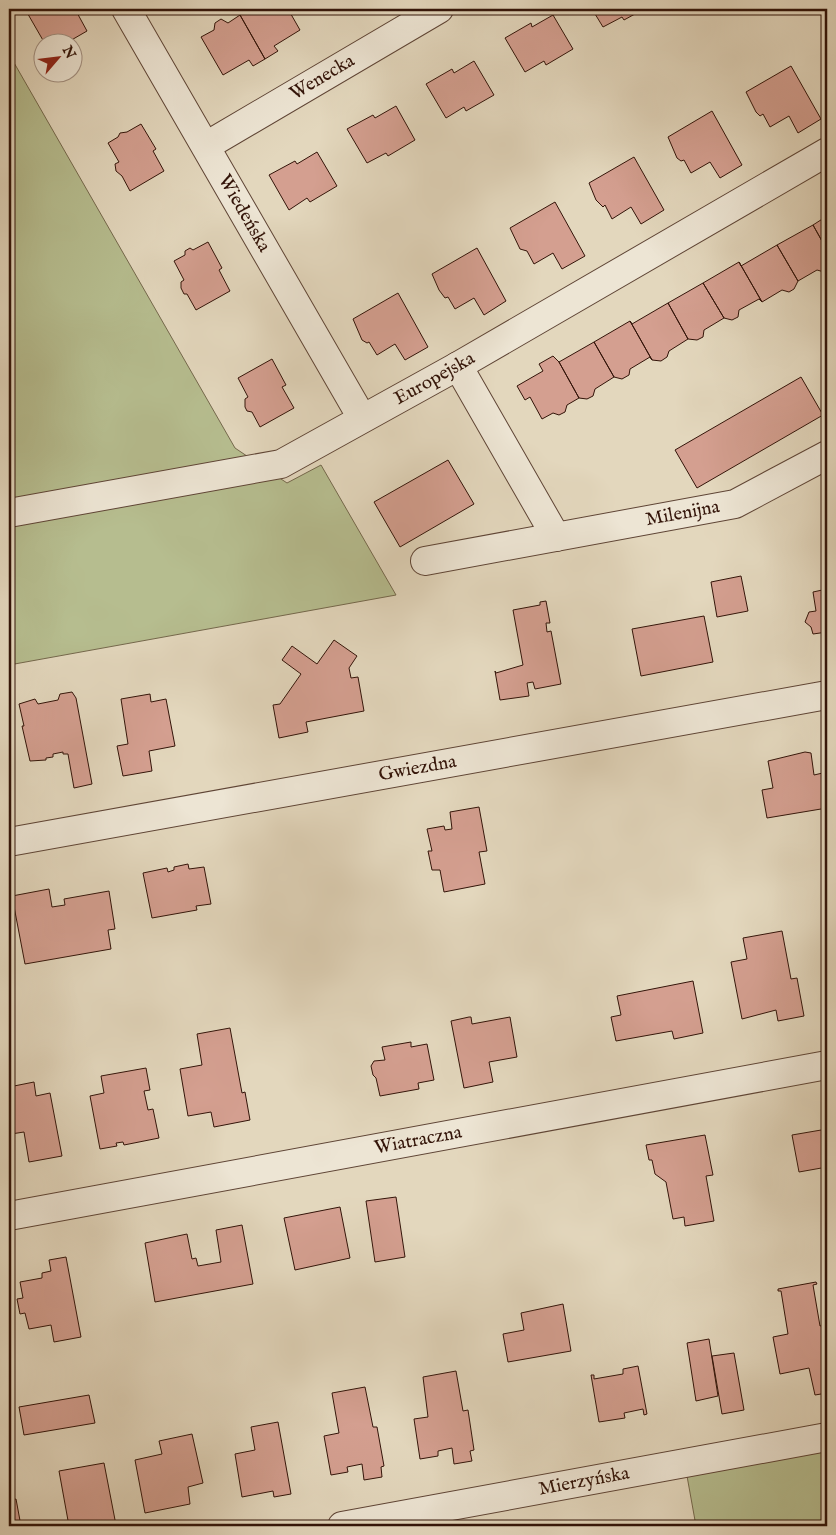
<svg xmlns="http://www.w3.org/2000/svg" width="836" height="1535" font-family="'IM FELL English',serif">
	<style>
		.green { fill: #b6bd8f; stroke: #74684c }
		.building { fill: #d49f90; stroke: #331409 }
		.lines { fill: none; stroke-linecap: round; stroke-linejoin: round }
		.street-casing { stroke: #5f4536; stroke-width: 30 }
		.street { stroke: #ede5d4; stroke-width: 28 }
		.labels { text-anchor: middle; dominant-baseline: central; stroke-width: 4; stroke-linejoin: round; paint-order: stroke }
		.street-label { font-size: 19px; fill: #331409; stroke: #ede5d4 }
	</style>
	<rect width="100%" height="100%" fill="#e3d7bd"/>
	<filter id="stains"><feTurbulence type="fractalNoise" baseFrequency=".004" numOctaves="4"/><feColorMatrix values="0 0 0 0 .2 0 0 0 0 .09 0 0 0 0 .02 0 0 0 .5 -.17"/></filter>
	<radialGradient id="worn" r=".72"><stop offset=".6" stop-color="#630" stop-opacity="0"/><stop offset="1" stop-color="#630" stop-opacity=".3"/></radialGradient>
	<path class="green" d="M 9,54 L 235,448 L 287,483 L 321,465 L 396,595 L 9,665 Z
		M 827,1449 L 827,1526 L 696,1526 L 687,1476 Z"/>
	<path class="building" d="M 25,9 L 75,9 L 87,31 L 68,42 L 44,42 Z
		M 251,9 L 288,9 L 300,30 L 274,46 L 278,51 L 265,59 L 240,15 Z
		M 592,9 L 644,9 L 624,20 L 622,17 L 603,27 Z
		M 240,15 L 265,59 L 253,66 L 249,60 L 223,75 L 201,37 L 214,30 L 215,23 L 221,19 L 228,23 Z
		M 553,15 L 573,49 L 546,65 L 544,61 L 525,72 L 505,38 L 531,23 L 532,27 Z
		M 474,61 L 494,95 L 466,111 L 464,107 L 446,118 L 426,84 L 452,69 L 454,73 Z
		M 791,66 L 821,119 L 798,133 L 789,116 L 770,127 L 763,114 L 760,116 L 756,112 L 746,92 Z
		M 396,106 L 415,140 L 388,156 L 386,153 L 367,163 L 347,129 L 373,115 L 375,118 Z
		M 712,111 L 742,165 L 720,178 L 710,162 L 691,173 L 684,160 L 681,161 L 677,158 L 668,137 Z
		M 141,124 L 156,149 L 153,151 L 164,171 L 130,191 L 122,176 L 116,171 L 115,164 L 119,162 L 108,143 L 118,137 L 120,133 L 127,132 Z
		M 317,152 L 337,186 L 310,202 L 307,198 L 289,210 L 269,175 L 295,161 L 297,164 Z
		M 634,157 L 664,210 L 641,224 L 631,207 L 612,219 L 605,205 L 603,207 L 596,200 L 589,183 Z
		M 555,202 L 585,256 L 562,269 L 553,253 L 534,264 L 527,251 L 520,249 L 510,228 Z
		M 827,216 L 827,250 L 813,225 Z
		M 813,225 L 827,250 L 827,270 L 824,272 L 817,270 L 798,281 L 777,245 Z
		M 208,242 L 222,268 L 219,270 L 230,291 L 196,310 L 187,294 L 184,294 L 181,288 L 181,282 L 184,280 L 174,261 L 185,255 L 185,251 L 190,248 L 193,250 Z
		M 777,245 L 798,281 L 794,289 L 789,292 L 782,290 L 762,302 L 739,262 L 741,266 Z
		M 477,248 L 506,301 L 484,315 L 474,298 L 455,309 L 448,297 L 445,298 L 439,290 L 432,274 Z
		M 739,262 L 762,302 L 759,299 L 739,310 L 738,317 L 732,320 L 724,318 L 703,283 Z
		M 703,283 L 724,318 L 704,330 L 703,337 L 697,340 L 688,339 L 668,303 Z
		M 398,293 L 428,347 L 405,360 L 395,344 L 377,355 L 369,342 L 367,343 L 362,340 L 353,319 Z
		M 668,303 L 688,339 L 669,351 L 667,357 L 661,361 L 652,360 L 630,321 L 632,324 Z
		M 630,321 L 652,360 L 650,357 L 630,369 L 629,375 L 622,379 L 614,377 L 594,342 Z
		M 594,342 L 614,377 L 595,389 L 593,396 L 587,399 L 579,398 L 559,362 Z
		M 553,356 L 559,362 L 579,398 L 567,405 L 565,412 L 559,415 L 553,413 L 542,419 L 530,397 L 525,400 L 517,386 L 543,371 L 539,364 Z
		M 272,359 L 286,385 L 282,387 L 294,408 L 260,427 L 252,412 L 247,411 L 245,407 L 245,399 L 248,397 L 238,378 Z
		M 801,377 L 823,415 L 697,488 L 675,450 Z
		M 448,460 L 474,504 L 400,547 L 374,502 Z
		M 741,576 L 748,611 L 717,617 L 711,582 Z
		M 827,589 L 827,632 L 813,634 L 811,627 L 805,622 L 809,612 L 816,611 L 813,592 Z
		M 546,601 L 550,623 L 546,623 L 547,632 L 551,631 L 561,684 L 535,689 L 533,682 L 527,683 L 529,696 L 500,700 L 495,671 L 496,673 L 523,665 L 513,610 L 540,605 L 540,602 Z
		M 704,616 L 713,662 L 641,676 L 632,629 Z
		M 334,640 L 357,656 L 349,668 L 351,678 L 358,677 L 364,711 L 306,722 L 308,732 L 279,738 L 273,705 L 280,704 L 301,674 L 282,660 L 292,646 L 317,664 Z
		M 72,692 L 76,698 L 92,784 L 74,788 L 68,754 L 63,754 L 63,752 L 53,754 L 53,757 L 46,758 L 46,760 L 30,761 L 22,726 L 24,726 L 19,704 L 35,699 L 38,704 L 58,700 L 60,694 Z
		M 150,694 L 151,702 L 166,699 L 175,746 L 149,751 L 152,771 L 123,776 L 117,746 L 128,744 L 121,699 Z
		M 805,752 L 811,753 L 814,775 L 827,772 L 827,808 L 767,818 L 762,790 L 773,788 L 768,761 Z
		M 479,807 L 487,851 L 479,852 L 485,884 L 444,892 L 440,870 L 432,870 L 428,851 L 432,851 L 427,829 L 444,826 L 445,830 L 452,829 L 450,812 Z
		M 188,864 L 189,869 L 204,867 L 211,904 L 196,906 L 197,910 L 152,918 L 143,873 L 167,868 L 168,872 L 174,870 L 174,867 Z
		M 49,889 L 52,907 L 65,905 L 64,899 L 109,891 L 115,929 L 108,930 L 111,949 L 25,964 L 12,896 Z
		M 782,931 L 791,979 L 797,978 L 804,1016 L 778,1021 L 776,1010 L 742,1019 L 731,962 L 747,959 L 743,938 Z
		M 693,981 L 703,1033 L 674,1039 L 672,1031 L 616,1041 L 611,1017 L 621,1015 L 617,996 Z
		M 469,1017 L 471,1017 L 472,1024 L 510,1017 L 517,1057 L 489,1062 L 493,1082 L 464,1088 L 451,1021 Z
		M 230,1028 L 242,1093 L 245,1092 L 250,1120 L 214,1127 L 211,1112 L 188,1116 L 180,1069 L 202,1065 L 197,1034 Z
		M 411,1042 L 411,1047 L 427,1044 L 434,1080 L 418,1083 L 419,1089 L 380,1096 L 376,1078 L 373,1075 L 371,1066 L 374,1061 L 385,1060 L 382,1047 Z
		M 146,1068 L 150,1090 L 144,1091 L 148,1110 L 153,1109 L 159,1138 L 124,1145 L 123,1142 L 116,1143 L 117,1146 L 100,1149 L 90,1096 L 104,1093 L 101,1076 Z
		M 34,1082 L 36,1096 L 50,1093 L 62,1156 L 29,1162 L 24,1132 L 11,1134 L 13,1142 L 9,1138 L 9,1087 Z
		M 827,1129 L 827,1167 L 799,1172 L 792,1135 Z
		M 705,1135 L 713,1175 L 706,1176 L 714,1221 L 685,1226 L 684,1217 L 673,1219 L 666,1182 L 655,1174 L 652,1160 L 649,1160 L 646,1145 Z
		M 396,1197 L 405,1257 L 375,1262 L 366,1201 Z
		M 340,1207 L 350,1258 L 295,1270 L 284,1218 Z
		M 242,1225 L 253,1284 L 155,1302 L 145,1243 L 187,1234 L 192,1259 L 196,1258 L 198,1266 L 221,1262 L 216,1230 Z
		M 66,1257 L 81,1337 L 54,1342 L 51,1325 L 29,1329 L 25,1313 L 20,1314 L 17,1299 L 23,1298 L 20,1282 L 42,1278 L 42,1273 L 51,1271 L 49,1260 Z
		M 816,1282 L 817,1284 L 813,1285 L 820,1326 L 824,1325 L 827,1342 L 827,1345 L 824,1345 L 827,1363 L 827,1393 L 815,1395 L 809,1368 L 780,1374 L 773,1337 L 788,1334 L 781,1291 L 778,1291 L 778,1289 Z
		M 563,1304 L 571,1351 L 508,1362 L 503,1334 L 524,1330 L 521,1313 Z
		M 709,1339 L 718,1396 L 696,1401 L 687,1343 Z
		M 734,1353 L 744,1410 L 722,1414 L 712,1356 Z
		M 638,1366 L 647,1414 L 644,1415 L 643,1409 L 624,1413 L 625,1418 L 599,1422 L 591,1375 L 594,1375 L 594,1379 L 623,1374 L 623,1369 Z
		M 456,1371 L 463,1411 L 468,1410 L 474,1450 L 470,1451 L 472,1461 L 454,1464 L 452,1448 L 438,1451 L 438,1456 L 420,1459 L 414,1419 L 428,1417 L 423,1377 Z
		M 365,1387 L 373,1427 L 377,1427 L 384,1466 L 381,1467 L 382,1477 L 364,1480 L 362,1464 L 347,1467 L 348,1472 L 331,1475 L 324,1436 L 339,1433 L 332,1393 Z
		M 89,1395 L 95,1423 L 24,1435 L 19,1407 Z
		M 278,1422 L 291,1494 L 274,1497 L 273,1491 L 242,1497 L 235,1454 L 255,1450 L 251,1427 Z
		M 192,1434 L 203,1483 L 188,1487 L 190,1504 L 145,1513 L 135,1460 L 162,1454 L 159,1441 Z
		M 104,1463 L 116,1525 L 100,1526 L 99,1523 L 69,1526 L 59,1471 Z
		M 9,1487 L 11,1500 L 16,1499 L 21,1526 L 9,1526 Z"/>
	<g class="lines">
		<defs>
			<g id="street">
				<path id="s1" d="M 126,9 L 362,418"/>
				<path id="s2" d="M 206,146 L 439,9"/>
				<path d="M 458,366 L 556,537"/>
				<path id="s3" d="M 9,513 L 281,464 L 458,366 L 827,152"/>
				<path id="s4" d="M 425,561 L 735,504 L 827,455"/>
				<path id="s5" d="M 9,842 L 827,695"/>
				<path id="s6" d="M 9,1216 L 827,1065"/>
				<path id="s7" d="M 342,1526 L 827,1437"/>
			</g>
		</defs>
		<use href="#street" class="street-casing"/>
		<use href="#street" class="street"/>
	</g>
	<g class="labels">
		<g class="street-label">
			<text stroke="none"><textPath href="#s2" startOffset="135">Wenecka</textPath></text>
			<text stroke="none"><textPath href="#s1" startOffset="236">Wiedeńska</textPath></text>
			<text stroke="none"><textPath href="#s3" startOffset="452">Europejska</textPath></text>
			<text stroke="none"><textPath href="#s4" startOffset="262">Milenijna</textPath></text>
			<text stroke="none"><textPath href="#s5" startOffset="415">Gwiezdna</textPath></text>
			<text stroke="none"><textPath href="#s6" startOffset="416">Wiatraczna</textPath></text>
			<text stroke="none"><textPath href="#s7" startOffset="246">Mierzyńska</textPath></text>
		</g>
	</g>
	<rect width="836" height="1535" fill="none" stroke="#e3d7bd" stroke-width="30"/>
	<rect x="10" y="10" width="816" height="1515" fill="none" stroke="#331409" stroke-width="2.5"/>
	<rect x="15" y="15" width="806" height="1505" fill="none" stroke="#331409"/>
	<g transform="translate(58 58) rotate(62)"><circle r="24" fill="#ede5d4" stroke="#a39183"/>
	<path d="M0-4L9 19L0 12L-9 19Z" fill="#8f2418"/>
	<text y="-8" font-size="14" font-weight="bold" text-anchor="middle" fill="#331409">N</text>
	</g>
	<rect width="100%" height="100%" filter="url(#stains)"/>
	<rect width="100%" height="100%" fill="url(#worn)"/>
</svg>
